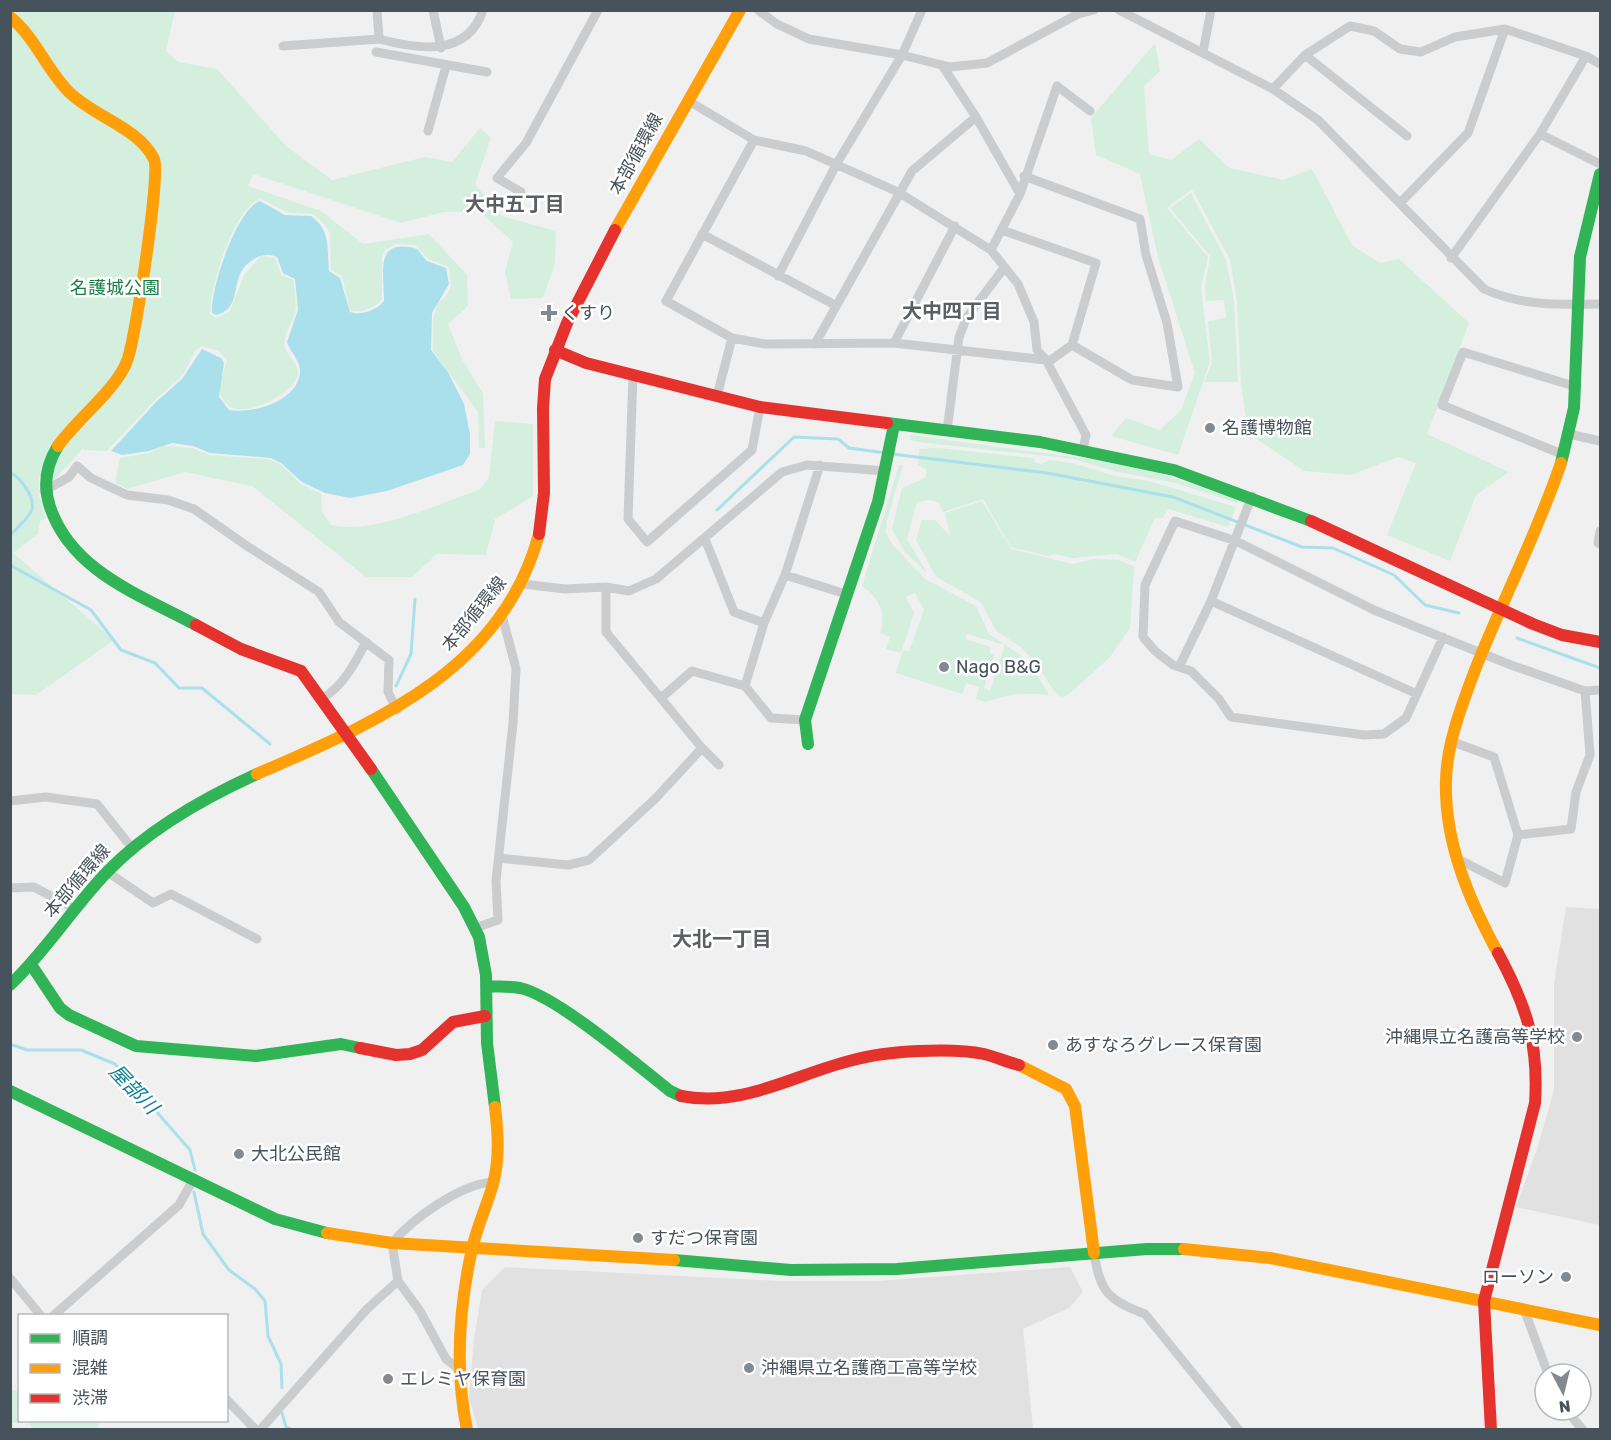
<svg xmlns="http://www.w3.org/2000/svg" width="1611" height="1440" font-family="Rubik,'Noto Sans JP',sans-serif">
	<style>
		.education { fill: #e2e1e2 }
		.green { fill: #d4efde; fill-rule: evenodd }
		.water { fill: #aae0ec }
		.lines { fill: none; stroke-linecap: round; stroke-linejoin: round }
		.stream { stroke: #aae0ec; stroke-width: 3 }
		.street { stroke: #caccce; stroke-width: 9 }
		.fast { stroke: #30b455; stroke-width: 12 }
		.slow { stroke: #ff9f0a; stroke-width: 12 }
		.jam { stroke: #e5322d; stroke-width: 12 }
		.poi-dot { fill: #828a90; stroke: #fff; stroke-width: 2 }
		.labels { text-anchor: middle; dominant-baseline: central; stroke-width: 5; stroke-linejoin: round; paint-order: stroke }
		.street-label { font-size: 18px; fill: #47535c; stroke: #fff }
		.park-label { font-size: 18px; fill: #187d48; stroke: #fff }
		.poi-label { font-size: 18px; fill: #47535c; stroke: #fff; text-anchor: start }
		.neighbourhood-label { font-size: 20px; font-weight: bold; fill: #5b5f64; stroke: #fff }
		.water-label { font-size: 20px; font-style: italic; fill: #0e8099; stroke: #fff }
	</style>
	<rect width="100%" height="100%" fill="#f0f0f0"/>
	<path class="education" d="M 1566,907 L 1600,909 L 1600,1225 L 1516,1207 L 1537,1149 L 1554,1090 L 1554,984 Z
		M 505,1267 L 781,1281 L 877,1281 L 1070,1267 L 1083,1292 L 1069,1308 L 1023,1329 L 1033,1429 L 478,1429 L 469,1397 L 474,1339 L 482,1290 Z"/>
	<path class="green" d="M 11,11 L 175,11 L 166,51 L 178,62 L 217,69 L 286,146 L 332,180 L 425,157 L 452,162 L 480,128 L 491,138 L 475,184 L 502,216 L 556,231 L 555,263 L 543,298 L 511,299 L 505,272 L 513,242 L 479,211 L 444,212 L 401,223 L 253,174 L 248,186 L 321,211 L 363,244 L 429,234 L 467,275 L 468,306 L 448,324 L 462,359 L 483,394 L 485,448 L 479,448 L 478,412 L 433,351 L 433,319 L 438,303 L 446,296 L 451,287 L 449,267 L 428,259 L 415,245 L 396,244 L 385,250 L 382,257 L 382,300 C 372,308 362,314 350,310 L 342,276 L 331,270 L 330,233 L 323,223 L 313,214 L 289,213 L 261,199 C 234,206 210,287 210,314 L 216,318 L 230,311 L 244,275 L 261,256 L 275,258 L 281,275 L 294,280 C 294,290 297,303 295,313 C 293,324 281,335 285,348 C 289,359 304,367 295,381 C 283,400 226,428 220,391 C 219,382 225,369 227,360 L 218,351 L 202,346 L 196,350 L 183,375 L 157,398 L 107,451 L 83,450 L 84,447 L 55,479 L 39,476 L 38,493 L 46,518 L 40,521 L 38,534 L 13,553 L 114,640 L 36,695 L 11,694 Z
		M 1155,43 L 1160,71 L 1144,86 L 1149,154 L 1171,160 L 1199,139 L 1229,168 L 1283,180 L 1312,169 L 1352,245 L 1380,263 L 1399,259 L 1469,323 L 1427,434 L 1509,472 L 1476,495 L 1450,561 L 1387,535 L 1416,463 L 1398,457 L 1351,475 L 1304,471 L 1248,433 L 1241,383 L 1237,301 L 1230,260 L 1192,189 L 1167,208 L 1208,257 L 1201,288 L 1210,362 L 1178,455 L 1111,436 L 1126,418 L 1160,430 L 1181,410 L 1195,373 L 1158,257 L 1140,174 L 1096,155 L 1091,118 Z
		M 1191,193 L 1226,260 L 1234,301 L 1238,382 L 1204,382 L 1212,363 L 1208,321 L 1226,318 L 1224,300 L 1206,301 L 1205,288 L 1210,256 L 1170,208 Z
		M 495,421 L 533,424 L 533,496 L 495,519 L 486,555 L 437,554 L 412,577 L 366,577 L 252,486 L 185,472 L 127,489 L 115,483 L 120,458 L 149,453 L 165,446 L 193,448 L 209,455 L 268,459 L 280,464 L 302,485 L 321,493 L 322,512 L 331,525 C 374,535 437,504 479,490 L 489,478 Z
		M 910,435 L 1103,461 L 1159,473 L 1237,500 L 1237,503 L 1176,483 L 1114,471 L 1074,459 L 918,442 L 910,440 Z
		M 939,448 L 1033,458 L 1036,463 L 1042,464 L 1049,460 L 1073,463 L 1115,476 L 1149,481 L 1236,507 L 1228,527 L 1168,509 L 1163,518 L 1155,518 L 1135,562 L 1117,554 L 1072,558 L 1053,554 L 1049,556 L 1011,547 L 983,499 L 943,512 L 940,504 C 931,498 925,499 916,505 L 907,539 L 927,573 L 905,552 L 892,529 L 902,488 L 925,478 L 927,470 L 918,465 L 919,449 Z
		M 899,465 L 903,465 L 887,521 L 886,533 L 892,544 L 925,579 L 976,606 L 989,634 L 1022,656 L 1035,672 L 1049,695 C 1026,692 1007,694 986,702 L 976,699 L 979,687 L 966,683 L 962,694 L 896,673 L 903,650 L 909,651 L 924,610 L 915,593 L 906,597 L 914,613 L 901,653 L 886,649 L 890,637 L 880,633 C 887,612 879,599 862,586 ZM 967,634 L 1005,645 L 990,691 L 984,688 L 994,655 L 989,653 L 991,647 L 965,639 Z
		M 982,501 L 1011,549 L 1073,564 L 1094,559 L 1119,560 L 1134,567 L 1130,628 L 1110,657 L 1068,695 L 1061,697 L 1054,691 L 1035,662 L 1018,645 L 996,631 L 981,602 L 936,577 L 916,540 L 922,520 L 935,520 L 950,536 L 945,513 Z
		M 11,1390 L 19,1391 L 20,1420 L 100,1421 L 97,1429 L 32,1429 L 28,1421 L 12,1423 L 13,1429 L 11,1429 Z"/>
	<path class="water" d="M 260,201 L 285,215 L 311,216 C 331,230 327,249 329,271 L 340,278 L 350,312 C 361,316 377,310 384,301 C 384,272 374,237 417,249 L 427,261 L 446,268 L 449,284 L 432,313 L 431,350 L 448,372 L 464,404 L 470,434 L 470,454 L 463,465 L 387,491 L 350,498 L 325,493 L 302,482 L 281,463 L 271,458 L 210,453 L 193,446 L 172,443 L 149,451 L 122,455 L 111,451 L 156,402 L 182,379 L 202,349 L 221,358 L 224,363 L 219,397 L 229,410 C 252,414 297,402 300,373 C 301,361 290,352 287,342 L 298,310 L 295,279 L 283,273 L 277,257 C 263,251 248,260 241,272 C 233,286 239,310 216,315 L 212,313 C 210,289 237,209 260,201 Z"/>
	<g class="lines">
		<path class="stream" d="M 892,454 L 1047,473 L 1173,497 L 1302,547 L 1333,548 L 1394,575 L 1425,605 L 1459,613
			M 10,472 C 20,478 35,496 32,509 C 30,518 16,528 10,536
			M 717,510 L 794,437 L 838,439 L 849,448 L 886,453
			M 10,565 L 91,610 L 121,650 L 155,663 L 179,688 L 202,688 L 270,744
			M 1517,638 L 1600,668
			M 396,686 L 411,654 L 415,599
			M 10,1044 L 27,1050 L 81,1050 L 115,1064 L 190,1150 L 195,1170
			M 194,1192 L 203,1234 L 229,1270 L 255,1289 L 265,1301 L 268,1336 L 281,1364 L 282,1388
			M 282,1413 L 286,1427 L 293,1430"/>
		<path class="street" d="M 377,10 L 379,39 C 417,49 467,58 483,10
			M 433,10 L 441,48
			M 758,10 L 777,24 L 809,39 L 902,55 L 950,67 L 987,63 L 1078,14 L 1094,10
			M 1119,10 L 1273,89 L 1318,120 L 1484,289 C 1521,306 1560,305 1600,304
			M 283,46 L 379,39
			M 376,52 L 487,72
			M 1203,52 L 1211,10
			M 1305,55 L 1407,136
			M 942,65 L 976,117
			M 1273,89 L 1305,55 L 1350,26 L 1374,31 L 1400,49 L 1421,52 L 1455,37 L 1505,29 L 1586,56 L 1600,64
			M 687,100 L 754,140 L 806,151 L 898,192 L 991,250 L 1018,284 L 1034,322 L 1037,350 L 1046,360 L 1086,435 L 1083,449
			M 428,131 L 446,66
			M 1540,134 L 1600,164
			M 754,140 L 666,301 L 732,338 L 765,344 L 894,343 L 1046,360 L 1051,360 L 1072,345 L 1132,380 L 1178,387 L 1167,323 L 1146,255 L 1140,219 L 1024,176
			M 521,192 L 497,178 L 526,143 L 598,10
			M 1400,203 L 1468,133 L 1505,29
			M 1002,230 L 1096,263 L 1072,345
			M 702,234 L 835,305
			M 991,250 L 1020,194 L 1057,86 L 1090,111
			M 1451,258 L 1540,134 L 1586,56
			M 778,276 L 837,163 L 902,55 L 922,10
			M 894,343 L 955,226
			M 815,344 L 912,171 L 976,117 L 1020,194
			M 633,375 L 628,519 L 647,542 L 752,450 L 760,407
			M 717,396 L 732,338
			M 947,431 L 959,337 L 967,317 L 1004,268
			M 1569,434 L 1600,441
			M 1564,455 L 1442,405 L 1463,352 L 1577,387
			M 44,491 L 69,477 L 77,466 L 91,478 L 127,495 L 168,500 L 194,509 L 247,546 L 319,592 L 339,622 L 389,660 L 388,692 L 397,710
			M 1600,531 L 1598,543 L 1600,544
			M 705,539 L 734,612 L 764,623
			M 785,575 L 846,594
			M 523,584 L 565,589 L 606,587 L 629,591 L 656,579 L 782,472 L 807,465 L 886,471
			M 606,587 L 606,632 L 702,748 L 719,765
			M 1211,601 L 1417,694
			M 1443,637 L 1406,718 L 1384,734 L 1364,735 L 1231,717 L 1219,699 L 1191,671 L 1173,665 L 1155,651 L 1143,637 L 1145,585 L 1175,521 L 1236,541 L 1374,610 L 1511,665 L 1585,691 L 1600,690
			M 1179,667 L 1211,601 L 1252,496
			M 745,686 L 764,623 L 785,575 L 820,465
			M 323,698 C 344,685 355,663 366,642
			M 661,698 L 692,671 L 745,686 L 771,718 L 805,720
			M 1450,741 L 1494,757 L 1518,835 L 1505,883 L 1458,859
			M 10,801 L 46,797 L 97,804 L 132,848
			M 1518,835 L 1571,829 L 1576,792 L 1590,755 L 1585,691
			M 499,858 L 568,865 L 589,860 L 656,798 L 702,748
			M 106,871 L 153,903 L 171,894 L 257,939
			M 10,888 L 34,887 L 75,909
			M 475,928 L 498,920 L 496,881 L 513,723 L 516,669 L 502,615
			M 1094,1253 C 1100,1292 1108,1300 1145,1314 L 1239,1430
			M 10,1278 L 41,1316
			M 1524,1309 L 1548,1374
			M 53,1316 L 179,1205 L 194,1178
			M 460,1370 L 446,1359 L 420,1311 L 398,1281 L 392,1243 C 413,1218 461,1184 493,1182
			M 226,1399 L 256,1430
			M 1566,1410 L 1583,1430
			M 260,1430 L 367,1309 L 398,1281"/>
		<path class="fast" d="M 887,423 L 1040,442 L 1174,470 L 1311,521
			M 58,446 C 46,465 43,486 50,507 C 72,572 141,595 196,625
			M 1561,463 L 1574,408 L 1580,257 L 1600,174
			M 808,744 L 805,720 L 878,502 L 894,425
			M 371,769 L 464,907 L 479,937 L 486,975 L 487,1043 L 495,1107
			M 32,966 L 60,1008 L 69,1015 L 136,1046 L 256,1056 L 341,1044 L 360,1048
			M 10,985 C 47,950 73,907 108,871 C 150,828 204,798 257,774
			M 487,986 C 498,987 509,986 520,988 C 557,996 637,1065 670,1091 L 681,1096
			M 10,1091 L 275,1219 L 327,1233
			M 674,1260 L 791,1270 L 897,1269 L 1147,1249 L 1184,1249"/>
		<path class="slow" d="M 10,17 C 36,38 46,69 69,92 C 94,117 138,127 154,159 C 161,172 135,342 127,361 C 117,389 76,420 58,446
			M 615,230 L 740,10
			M 257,774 C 376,722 502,671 539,534
			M 1498,953 C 1469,900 1444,842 1446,780 C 1447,742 1462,705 1475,670 C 1502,601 1537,534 1561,463
			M 1019,1065 L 1066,1089 L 1075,1106 L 1094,1253
			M 327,1233 L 392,1243 L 674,1260
			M 1184,1249 L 1270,1258 L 1600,1325
			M 467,1430 C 455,1371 459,1308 472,1249 C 477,1226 487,1206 493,1184 C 500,1158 498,1133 495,1107"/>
		<path class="jam" d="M 555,350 L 586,363 L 760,407 L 887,423
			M 1311,521 L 1533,624 L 1562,635 L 1600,642
			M 539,534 L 544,493 L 543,408 L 545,379 L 567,323 L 615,230
			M 196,625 L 241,649 L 301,671 L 371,769
			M 360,1048 L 396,1055 L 410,1054 L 422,1050 L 453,1022 L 485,1016
			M 681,1096 C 743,1108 795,1074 853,1060 C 886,1051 951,1047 984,1054 C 996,1057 1007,1062 1019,1065
			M 1491,1430 L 1484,1301 L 1535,1103 C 1539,1043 1526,1005 1498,953"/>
	</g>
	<g class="poi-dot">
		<path d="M546 304h6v6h6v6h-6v6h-6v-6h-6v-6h6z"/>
		<circle cx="1210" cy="428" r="6"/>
		<circle cx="944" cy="667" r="6"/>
		<circle cx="1577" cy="1037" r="6"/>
		<circle cx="1053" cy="1045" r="6"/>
		<circle cx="239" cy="1154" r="6"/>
		<circle cx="638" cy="1238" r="6"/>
		<circle cx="1566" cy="1277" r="6"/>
		<circle cx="749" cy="1368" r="6"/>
		<circle cx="388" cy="1379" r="6"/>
	</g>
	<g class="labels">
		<g class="street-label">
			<text transform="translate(636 154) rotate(-61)">本部循環線</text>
			<text transform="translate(474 614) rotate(-51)">本部循環線</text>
			<text transform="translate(77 881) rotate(-49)">本部循環線</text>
		</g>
		<g class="park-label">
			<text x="115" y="288">名護城公園</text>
		</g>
		<g class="poi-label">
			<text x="561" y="313">くすり</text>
			<text x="1222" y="428">名護博物館</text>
			<text x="956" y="667">Nago B&amp;G</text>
			<text x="1565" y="1037" text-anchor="end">沖縄県立名護高等学校</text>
			<text x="1065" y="1045">あすなろグレース保育園</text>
			<text x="251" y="1154">大北公民館</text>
			<text x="650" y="1238">すだつ保育園</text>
			<text x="1554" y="1277" text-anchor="end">ローソン</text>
			<text x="761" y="1368">沖縄県立名護商工高等学校</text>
			<text x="400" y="1379">エレミヤ保育園</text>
		</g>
		<g class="neighbourhood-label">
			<text x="515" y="204">大中五丁目</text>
			<text x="952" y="311">大中四丁目</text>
			<text x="722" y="939">大北一丁目</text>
		</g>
		<g class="water-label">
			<text transform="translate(134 1089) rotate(46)">屋部川</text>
		</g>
	</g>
	<rect width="1611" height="1440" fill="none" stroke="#47535c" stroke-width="24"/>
	<rect x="18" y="1314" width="210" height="108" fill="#ffffff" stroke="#b5babe" stroke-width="1.5"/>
	<rect x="30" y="1334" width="30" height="9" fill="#30b455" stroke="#b5babe" stroke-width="1.5"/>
	<text x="72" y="1344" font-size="18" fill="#47535c">順調</text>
	<rect x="30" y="1364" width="30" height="9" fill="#ff9f0a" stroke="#b5babe" stroke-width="1.5"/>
	<text x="72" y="1374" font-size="18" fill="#47535c">混雑</text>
	<rect x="30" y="1394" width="30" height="9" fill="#e5322d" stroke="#b5babe" stroke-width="1.5"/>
	<text x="72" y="1404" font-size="18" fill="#47535c">渋滞</text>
	<g transform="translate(1563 1392) rotate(173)"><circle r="28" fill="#ffffff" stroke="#b5babe" stroke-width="1.5"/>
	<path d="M0-4.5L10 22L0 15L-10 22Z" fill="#828a90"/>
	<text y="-9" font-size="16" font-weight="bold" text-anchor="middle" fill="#47535c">N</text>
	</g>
</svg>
